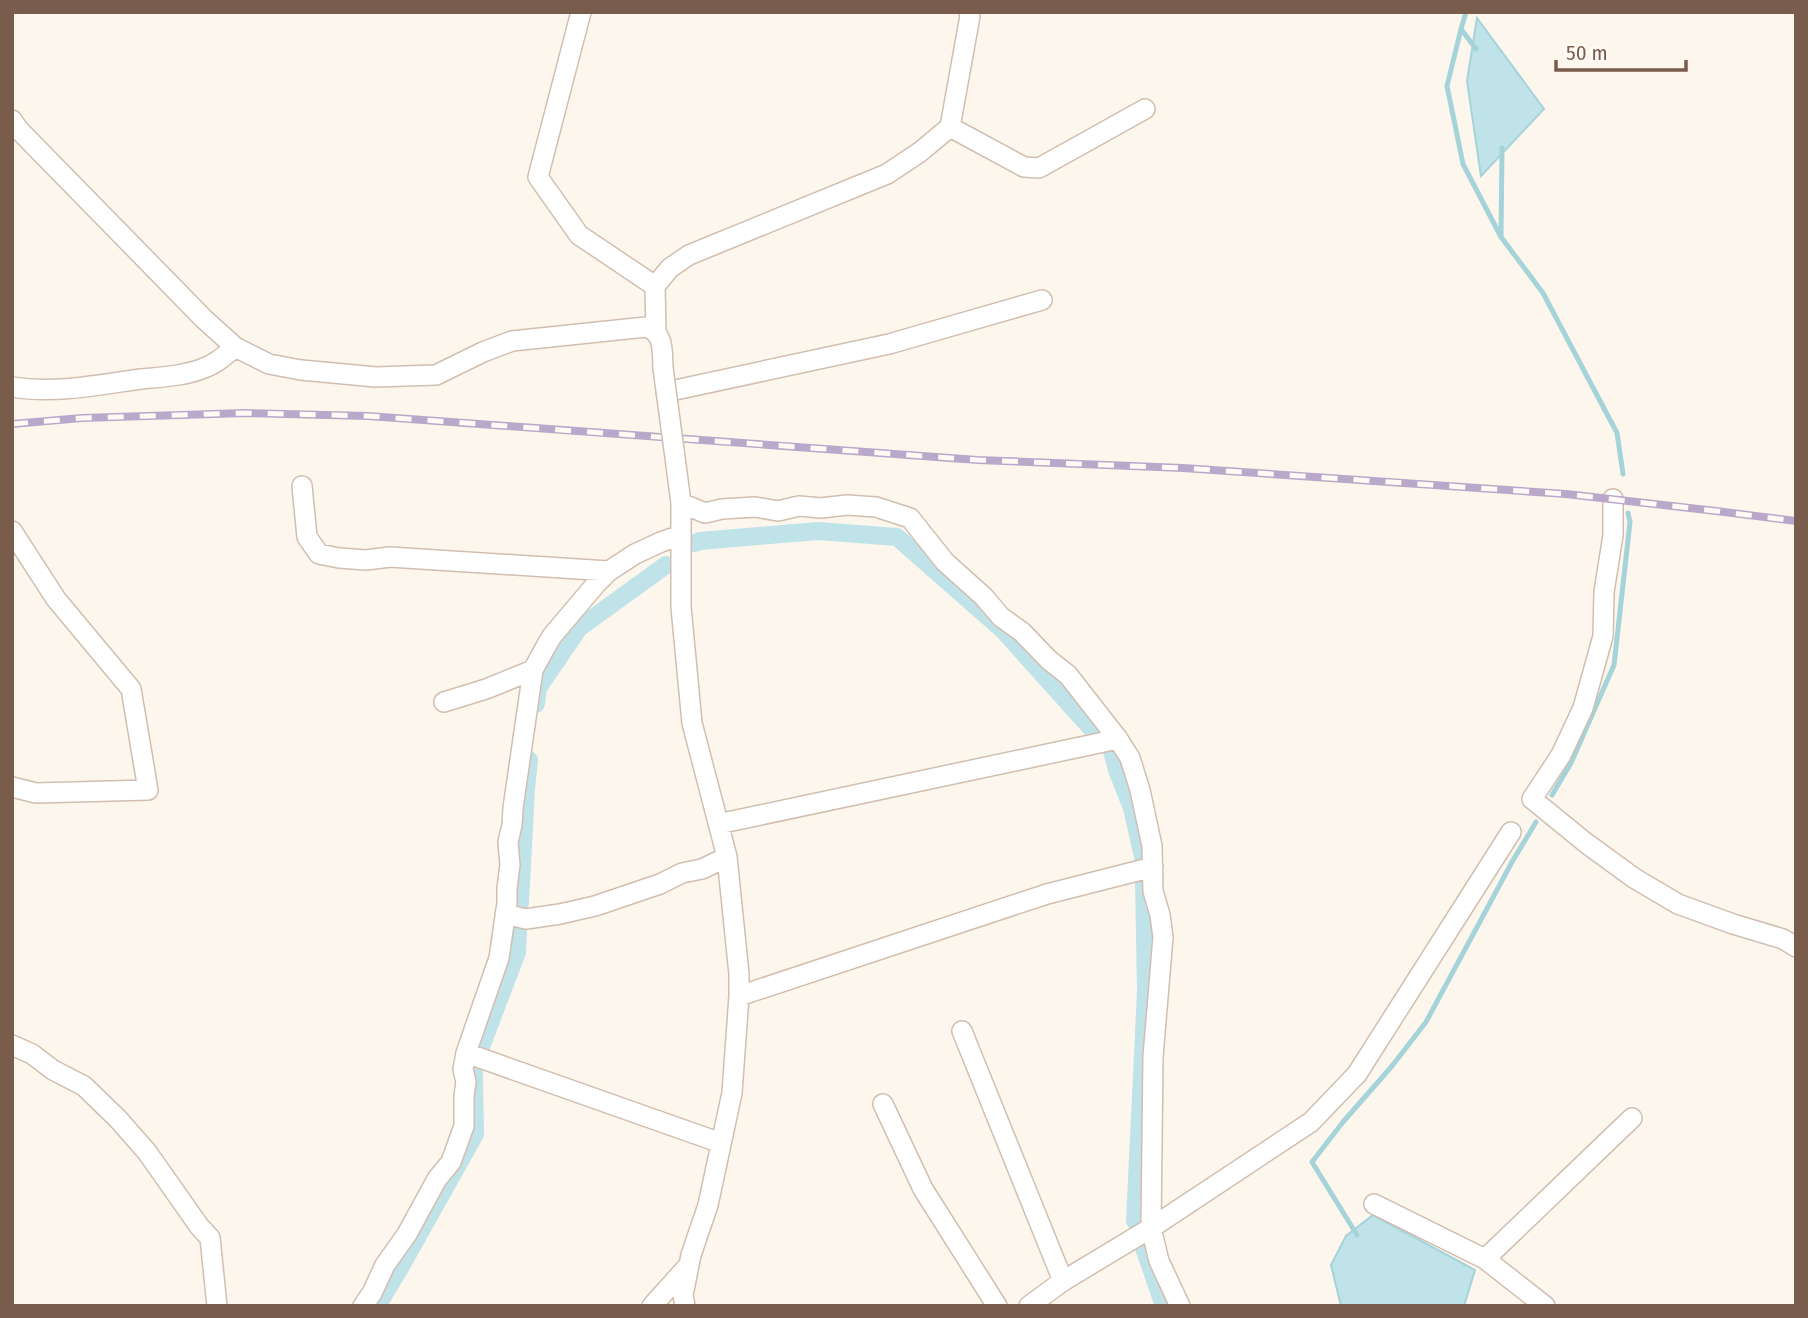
<svg xmlns="http://www.w3.org/2000/svg" width="1808" height="1318" font-family="'Fira Sans Condensed',sans-serif">
	<style>
		.water { fill: #bfe3e8; stroke: #a5d3da; stroke-width: 2 }
		.lines { fill: none; stroke-linecap: round; stroke-linejoin: round }
		.stream { stroke: #a5d3da; stroke-width: 5 }
		.canal { stroke: #bfe3e8; stroke-width: 18 }
		.street-casing { stroke: #d1beb0; stroke-width: 22 }
		.street { stroke: #fff; stroke-width: 19 }
		.rail-casing { stroke: #b9a8c9; stroke-width: 8 }
		.rail { stroke: #fffaf3; stroke-width: 5; stroke-dasharray: 16; stroke-linecap: butt }
		.street-bridge-casing { stroke: #d1beb0; stroke-width: 22; stroke-linecap: butt }
		.street-bridge { stroke: #fff; stroke-width: 19 }
	</style>
	<rect width="100%" height="100%" fill="#fdf6ec"/>
	<path class="water" d="M 1477,18 L 1544,109 L 1481,176 L 1467,81 Z
		M 1373,1215 L 1475,1270 L 1464,1306 L 1341,1306 L 1331,1265 L 1346,1236 Z"/>
	<g class="lines">
		<path class="stream" d="M 1466,12 L 1461,29 L 1476,49
			M 1461,29 L 1447,86 L 1463,164 L 1501,237
			M 1502,148 L 1501,237 L 1543,293 L 1617,433 L 1623,474
			M 1552,795 L 1571,763 L 1614,665 L 1630,522 L 1628,513
			M 1357,1235 L 1312,1162 L 1343,1122 L 1392,1066 L 1426,1022 L 1512,862 L 1536,822"/>
		<path class="canal" d="M 695,543 L 700,541 L 818,531 L 897,537 L 1003,630 L 1091,728
			M 536,704 L 538,688 L 579,628 L 666,565
			M 1112,751 L 1117,770 L 1132,808 L 1143,857
			M 520,903 L 526,789 L 529,760
			M 481,1047 L 517,952 L 518,932
			M 1135,1221 L 1146,991 L 1144,880
			M 1144,1248 L 1164,1306
			M 377,1306 L 401,1266 L 475,1134 L 474,1072"/>
		<defs>
			<path id="street" d="M 581,12 L 538,177 L 579,235 L 655,286
				M 12,120 L 19,130 L 204,319 L 235,347 L 269,364 L 301,370 L 376,377 L 436,375 L 483,352 L 512,341 L 646,327 C 665,333 662,352 663,368
				M 950,127 L 1024,167 L 1039,168 L 1145,109
				M 656,332 L 655,286 L 670,268 L 689,255 L 887,174 L 920,152 L 950,127 L 970,16 L 969,12
				M 12,387 C 55,394 98,385 141,379 C 161,377 185,376 204,368 C 216,364 226,355 235,347
				M 666,392 L 889,344 L 1042,300
				M 674,450 L 681,503 L 681,607 L 692,723 L 727,857 L 739,974 L 739,996 L 732,1093 L 708,1205 L 691,1255 L 683,1295 L 685,1306
				M 302,486 L 307,537 L 319,554 L 339,558 L 366,560 L 390,557 L 609,571
				M 1613,499 L 1613,535 L 1604,592 L 1603,636 L 1583,708 L 1561,755 L 1532,799 L 1586,843 L 1634,878 L 1678,904 L 1733,924 L 1783,939 L 1796,947
				M 681,503 L 705,513 L 722,509 L 755,507 L 778,511 L 799,506 L 821,508 L 847,505 L 876,507 L 910,518 L 945,562 L 984,597 L 1001,617 L 1022,632 L 1049,660 L 1068,675 L 1118,739 L 1130,758 L 1140,790 L 1152,846 L 1153,891 L 1160,915 L 1163,937 L 1153,1057 L 1151,1228 L 1159,1261 L 1180,1306
				M 12,531 L 56,599 L 131,689 L 148,790 L 36,793 L 12,787
				M 444,702 L 486,689 L 533,670
				M 718,824 L 1118,739
				M 505,914 L 526,919 L 560,914 L 595,906 L 660,884 L 682,873 L 702,869 L 727,857
				M 739,996 L 1047,894 L 1153,867
				M 962,1031 L 1063,1281
				M 12,1045 L 32,1054 L 53,1070 L 84,1086 L 118,1119 L 147,1152 L 199,1226 L 210,1238 L 217,1306
				M 466,1053 L 721,1143
				M 883,1104 L 923,1189 L 997,1306
				M 1374,1204 L 1485,1259 L 1545,1306
				M 1485,1259 L 1632,1118
				M 363,1306 L 372,1293 L 385,1265 L 407,1234 L 437,1179 L 451,1162 L 464,1126 L 464,1096 L 466,1082 L 463,1069 L 466,1053 L 499,958 L 507,903 L 507,888 L 510,865 L 508,842 L 512,825 L 513,808 L 533,670 L 545,648 L 552,636 L 596,584 L 609,571 L 635,554 L 661,542 L 681,535
				M 652,1306 L 688,1266
				M 1029,1306 L 1063,1281 L 1151,1228 L 1311,1122 L 1357,1074 L 1511,832"/>
		</defs>
		<use href="#street" class="street-casing"/>
		<use href="#street" class="street"/>
		<defs>
			<path id="rail" d="M 12,424 L 82,418 L 246,413 L 368,416 L 978,460 L 1183,468 L 1566,494 L 1716,511 L 1796,521"/>
		</defs>
		<use href="#rail" class="rail-casing"/>
		<use href="#rail" class="rail"/>
		<defs>
			<path id="street-bridge" d="M 663,368 L 674,450"/>
		</defs>
		<use href="#street-bridge" class="street-bridge-casing"/>
		<use href="#street-bridge" class="street-bridge"/>
	</g>
	<rect width="1808" height="1318" fill="none" stroke="#7a5c4d" stroke-width="28"/>
	<path d="M1556 60v10h130v-10" fill="none" stroke="#7a5c4d" stroke-width="3.5"/>
	<text x="1566" y="60" font-size="21" fill="#7a5c4d" stroke="#fffaf3" stroke-width="5" paint-order="stroke">50 m</text>
</svg>
